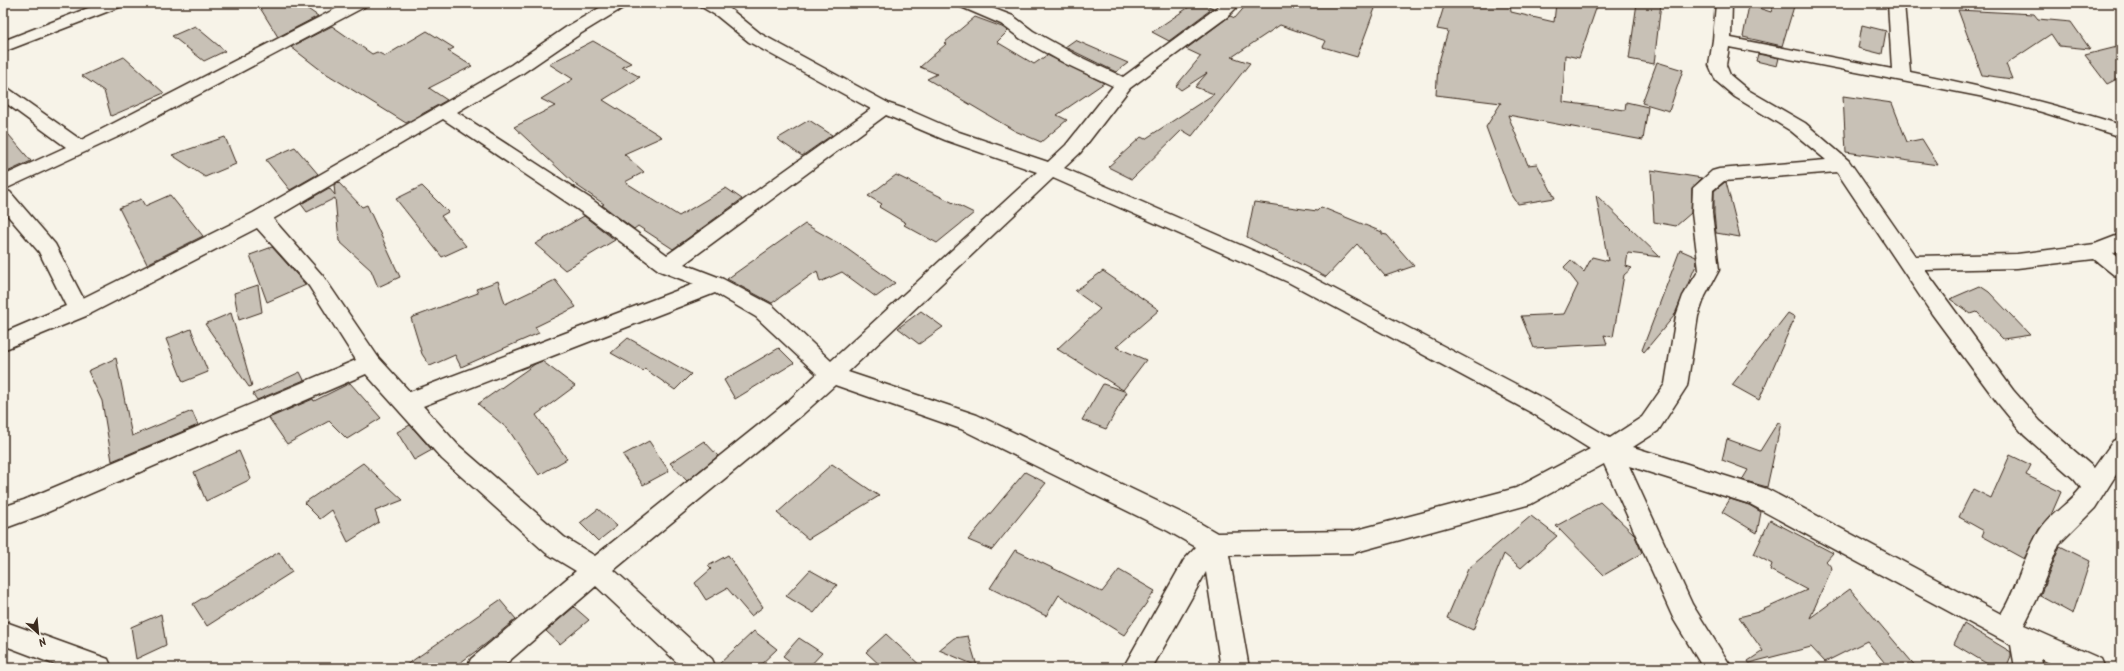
<svg xmlns="http://www.w3.org/2000/svg" width="2124" height="671" font-family="Kalam,sans-serif">
	<style>
		.building { fill: #c8c1b6; stroke: #3b2a1e }
		.lines { fill: none; stroke-linecap: round; stroke-linejoin: round }
		.minor-casing { stroke: #3b2a1e; stroke-width: 3 }
		.minor { fill: #f7f3e8; fill-rule: evenodd }
	</style>
	<rect width="100%" height="100%" fill="#f7f3e8"/>
	<filter id="ink" filterUnits="userSpaceOnUse"><feTurbulence type="fractalNoise" baseFrequency=".025" numOctaves="2"/><feDisplacementMap in="SourceGraphic" scale="8" xChannelSelector="R" yChannelSelector="G"/><feConvolveMatrix kernelMatrix="1 2 1 2 8 2 1 2 1" color-interpolation-filters="sRGB"/></filter>
	<g filter="url(#ink)">
		<path class="building" d="M 257,3 L 299,3 L 318,16 L 278,37 Z
			M 1195,3 L 1202,3 L 1213,8 L 1169,41 L 1152,32 Z
			M 1248,3 L 1377,3 L 1357,57 L 1323,47 L 1326,41 L 1280,25 L 1232,57 L 1250,63 L 1192,136 L 1182,130 L 1132,179 L 1108,167 L 1141,137 L 1145,139 L 1214,94 L 1195,87 L 1207,73 L 1181,90 L 1176,86 L 1201,56 L 1186,49 L 1230,16 L 1235,18 Z
			M 1445,3 L 1510,4 L 1511,12 L 1554,22 L 1556,3 L 1598,3 L 1579,58 L 1565,55 L 1563,102 L 1625,110 L 1626,102 L 1648,107 L 1643,140 L 1508,115 L 1528,165 L 1537,164 L 1555,198 L 1518,204 L 1510,192 L 1486,127 L 1501,103 L 1436,95 L 1438,65 L 1448,31 L 1437,29 Z
			M 1637,3 L 1661,3 L 1654,64 L 1629,59 Z
			M 1774,3 L 1795,3 L 1782,46 L 1743,37 L 1749,5 L 1771,12 Z
			M 1958,10 L 2034,14 L 2038,19 L 2071,22 L 2090,49 L 2059,46 L 2051,34 L 2006,64 L 2012,79 L 1982,75 Z
			M 975,17 L 1002,27 L 1008,31 L 997,42 L 1034,64 L 1047,55 L 1104,83 L 1057,115 L 1067,120 L 1041,142 L 1015,131 L 927,79 L 937,74 L 920,67 L 946,44 L 944,43 Z
			M 1862,25 L 1886,31 L 1882,54 L 1858,48 Z
			M 195,26 L 225,51 L 204,61 L 172,36 Z
			M 332,26 L 372,54 L 377,52 L 385,56 L 427,31 L 454,48 L 448,51 L 472,66 L 429,88 L 447,100 L 406,123 L 322,71 L 291,47 Z
			M 1075,40 L 1128,63 L 1116,72 L 1065,47 Z
			M 593,41 L 631,63 L 622,67 L 640,77 L 603,100 L 662,137 L 624,154 L 644,172 L 625,182 L 679,216 L 726,188 L 742,199 L 673,249 L 638,226 L 634,229 L 602,205 L 604,204 L 576,185 L 514,127 L 555,106 L 541,99 L 573,79 L 549,64 Z
			M 2121,46 L 2121,77 L 2107,84 L 2085,55 Z
			M 1758,54 L 1779,58 L 1777,66 L 1756,61 Z
			M 124,57 L 164,93 L 111,116 L 104,91 L 82,76 Z
			M 1657,62 L 1683,70 L 1669,111 L 1642,103 Z
			M 1843,96 L 1892,103 L 1907,142 L 1922,139 L 1938,165 L 1846,152 Z
			M 809,120 L 832,135 L 802,156 L 777,139 Z
			M 3,128 L 31,161 L 3,174 Z
			M 225,137 L 236,164 L 205,177 L 172,155 Z
			M 295,147 L 318,174 L 290,190 L 266,160 Z
			M 1651,170 L 1702,178 L 1692,188 L 1691,213 L 1676,226 L 1654,222 Z
			M 896,175 L 974,213 L 937,243 L 904,225 L 906,223 L 879,207 L 882,204 L 868,196 Z
			M 338,182 L 362,207 L 367,205 L 400,277 L 378,287 L 371,270 L 339,241 L 335,198 L 307,212 L 301,204 L 329,188 L 335,195 L 334,185 Z
			M 1725,182 L 1726,182 L 1740,237 L 1716,233 L 1714,213 L 1714,191 Z
			M 422,186 L 448,212 L 441,216 L 466,246 L 442,257 L 396,199 Z
			M 170,195 L 203,236 L 147,264 L 119,208 L 141,199 L 145,206 Z
			M 1596,195 L 1660,257 L 1628,253 L 1626,266 L 1632,268 L 1624,275 L 1613,337 L 1604,335 L 1607,344 L 1534,348 L 1521,316 L 1564,314 L 1578,285 L 1564,267 L 1571,260 L 1584,272 L 1592,257 L 1608,261 Z
			M 1254,202 L 1317,211 L 1321,207 L 1382,232 L 1382,234 L 1387,235 L 1414,266 L 1385,276 L 1357,244 L 1326,277 L 1247,237 Z
			M 584,216 L 615,240 L 565,270 L 535,244 Z
			M 805,224 L 843,246 L 895,283 L 876,297 L 842,272 L 820,282 L 817,271 L 772,303 L 727,279 Z
			M 272,247 L 306,285 L 267,302 L 250,255 Z
			M 1680,250 L 1696,257 L 1697,263 L 1674,316 L 1644,352 L 1642,350 Z
			M 1103,271 L 1159,310 L 1116,347 L 1146,360 L 1123,390 L 1057,349 L 1100,309 L 1075,291 Z
			M 555,280 L 576,307 L 535,327 L 539,333 L 461,367 L 455,355 L 430,366 L 422,354 L 411,318 L 478,293 L 476,289 L 498,281 L 505,304 Z
			M 258,285 L 262,312 L 239,320 L 234,293 Z
			M 1980,286 L 1989,292 L 2030,335 L 2003,339 L 1977,312 L 1971,314 L 1950,299 Z
			M 921,311 L 943,327 L 919,344 L 898,328 Z
			M 231,313 L 252,386 L 249,387 L 205,324 Z
			M 1788,313 L 1795,317 L 1759,400 L 1732,385 Z
			M 191,329 L 208,372 L 183,382 L 166,339 Z
			M 628,338 L 660,356 L 691,374 L 675,390 L 645,369 L 643,371 L 611,353 Z
			M 779,348 L 794,363 L 735,399 L 724,380 Z
			M 116,358 L 132,436 L 192,411 L 198,425 L 112,461 L 102,401 L 88,371 Z
			M 542,361 L 575,386 L 536,415 L 567,459 L 539,475 L 508,429 L 478,404 L 535,364 Z
			M 300,372 L 304,380 L 257,400 L 253,394 Z
			M 350,383 L 381,418 L 347,439 L 329,421 L 287,444 L 269,418 L 313,399 L 314,401 Z
			M 1103,384 L 1127,392 L 1106,429 L 1082,420 Z
			M 1778,422 L 1781,423 L 1767,487 L 1742,480 L 1748,470 L 1722,460 L 1727,439 L 1760,451 Z
			M 410,425 L 432,450 L 414,460 L 397,432 Z
			M 649,441 L 669,471 L 643,485 L 623,455 Z
			M 704,441 L 718,456 L 687,481 L 670,463 Z
			M 239,451 L 251,479 L 206,501 L 194,472 Z
			M 2010,455 L 2031,465 L 2026,475 L 2061,492 L 2051,515 L 2039,529 L 2024,559 L 1982,536 L 1984,531 L 1959,517 L 1973,489 L 1991,498 Z
			M 363,463 L 403,500 L 375,511 L 379,522 L 348,542 L 332,510 L 320,519 L 304,503 Z
			M 832,464 L 879,496 L 808,539 L 777,513 Z
			M 1025,472 L 1046,483 L 992,550 L 968,540 Z
			M 1730,499 L 1749,505 L 1761,512 L 1757,533 L 1722,512 Z
			M 1600,502 L 1634,534 L 1642,553 L 1604,575 L 1556,526 Z
			M 598,509 L 617,526 L 598,541 L 580,523 Z
			M 1531,516 L 1557,536 L 1521,568 L 1504,554 L 1473,630 L 1447,618 L 1468,569 Z
			M 1770,520 L 1833,553 L 1826,561 L 1832,568 L 1810,618 L 1850,589 L 1917,668 L 1889,668 L 1867,641 L 1825,662 L 1811,647 L 1749,663 L 1748,661 L 1763,651 L 1739,617 L 1758,612 L 1807,590 L 1770,570 L 1772,564 L 1754,554 Z
			M 2060,546 L 2090,561 L 2073,614 L 2040,596 Z
			M 1015,550 L 1102,592 L 1119,570 L 1155,591 L 1124,635 L 1059,595 L 1046,616 L 990,588 Z
			M 279,552 L 292,572 L 207,626 L 193,604 Z
			M 728,555 L 763,607 L 751,616 L 727,588 L 706,600 L 695,583 L 711,569 L 708,566 Z
			M 810,570 L 837,585 L 814,613 L 786,596 Z
			M 500,600 L 516,619 L 487,643 L 453,668 L 402,668 Z
			M 574,607 L 589,620 L 560,644 L 546,631 Z
			M 161,614 L 166,645 L 136,659 L 131,627 Z
			M 1964,624 L 2011,652 L 2011,656 L 2006,668 L 1994,668 L 1954,644 Z
			M 754,631 L 777,649 L 757,668 L 717,668 L 717,666 Z
			M 886,634 L 923,668 L 883,668 L 866,652 Z
			M 968,636 L 977,666 L 939,650 L 954,638 Z
			M 799,638 L 822,653 L 808,668 L 799,668 L 783,656 Z"/>
		<g class="lines">
			<defs>
				<path id="minor" d="M 101,3 L 124,3 L 122,6 L 3,52 L 3,41 Z
					M 347,3 L 368,3 L 366,6 L 124,134 L 3,190 L 3,176 L 66,147 L 3,101 L 3,88 L 9,89 L 81,140 Z
					M 608,3 L 628,3 L 626,6 L 580,34 L 523,73 L 457,112 L 591,199 L 667,255 L 871,109 L 749,42 L 717,16 L 700,6 L 698,3 L 718,3 L 729,8 L 761,34 L 890,104 L 911,111 L 959,132 L 1048,162 L 1066,145 L 1113,86 L 1066,64 L 1021,39 L 1001,24 L 959,6 L 957,3 L 979,3 L 1013,16 L 1033,31 L 1078,56 L 1123,77 L 1223,3 L 1241,3 L 1227,17 L 1130,88 L 1080,153 L 1064,168 L 1302,272 L 1548,401 L 1610,438 L 1642,417 L 1665,384 L 1676,316 L 1683,296 L 1699,270 L 1692,213 L 1693,188 L 1712,171 L 1719,169 L 1826,160 L 1791,131 L 1735,97 L 1716,81 L 1709,65 L 1713,40 L 1716,3 L 1732,3 L 1731,38 L 1892,69 L 1888,3 L 1904,3 L 1910,72 C 1981,86 2051,103 2121,125 L 2121,137 L 2042,112 L 1984,97 L 1729,47 L 1726,65 L 1730,75 L 1748,90 L 1805,123 L 1849,161 L 1915,256 L 2017,254 L 2095,244 L 2121,234 L 2121,249 L 2113,253 L 2121,259 L 2121,277 L 2114,275 L 2094,259 L 2017,268 L 1925,270 L 2013,390 L 2040,421 L 2094,468 L 2113,441 L 2121,438 L 2121,467 L 2095,508 L 2059,544 L 2036,601 L 2024,625 L 2101,659 L 2105,668 L 2061,668 L 2041,659 L 2043,668 L 2015,668 L 2011,645 L 1750,504 L 1629,466 L 1692,604 L 1732,668 L 1703,668 L 1674,620 L 1604,464 L 1531,504 L 1353,553 L 1229,555 L 1249,668 L 1221,668 L 1206,572 L 1152,668 L 1123,668 L 1184,560 L 1196,547 L 1168,531 L 961,429 L 835,385 L 803,414 L 614,570 L 712,659 L 716,668 L 683,668 L 596,586 L 501,668 L 467,668 L 471,659 L 576,571 L 546,553 L 442,459 L 366,374 L 41,515 L 3,529 L 3,507 L 24,500 L 356,360 L 309,286 L 257,228 L 86,316 L 3,350 L 3,333 L 66,306 L 39,252 L 3,210 L 3,190 L 10,192 L 55,244 L 83,298 L 253,213 L 511,65 L 568,26 ZM 886,115 L 945,140 L 1037,172 L 831,361 L 772,305 L 723,279 L 684,264 ZM 443,119 L 577,209 L 660,271 L 694,284 L 410,392 L 378,357 L 323,276 L 273,219 ZM 1837,172 L 1932,314 L 1997,402 L 2024,435 L 2074,479 L 2081,488 C 2069,504 2051,513 2040,530 C 2023,556 2018,588 2001,614 L 1767,489 L 1633,447 L 1658,431 L 1687,386 L 1698,316 L 1705,296 L 1719,270 L 1712,213 L 1713,190 L 1724,181 ZM 1053,178 L 1288,282 L 1532,413 L 1590,449 L 1516,488 L 1353,531 L 1217,533 L 1186,515 L 977,415 L 848,372 ZM 715,293 L 756,317 L 817,374 L 787,402 L 595,556 L 564,537 L 458,445 L 423,406 Z
					M 3,621 L 108,659 L 112,668 L 64,668 L 3,645 Z"/>
			</defs>
			<use href="#minor" class="minor-casing"/>
			<use href="#minor" class="minor"/>
		</g>
	</g>
	<rect width="2124" height="671" fill="none" stroke="#f7f3e8" stroke-width="16"/>
	<rect x="8" y="8" width="2108" height="655" fill="none" stroke="#3b2a1e" stroke-width="1.5" filter="url(#ink)"/>
	<g transform="translate(38 633) rotate(153)" stroke="#f7f3e8" stroke-width="3" paint-order="stroke">
	<path d="M0-3L7 15L0 10L-7 15Z" fill="#3b2a1e"/>
	<text y="-6" font-size="11" font-weight="bold" text-anchor="middle" fill="#3b2a1e">N</text>
	</g>
</svg>
